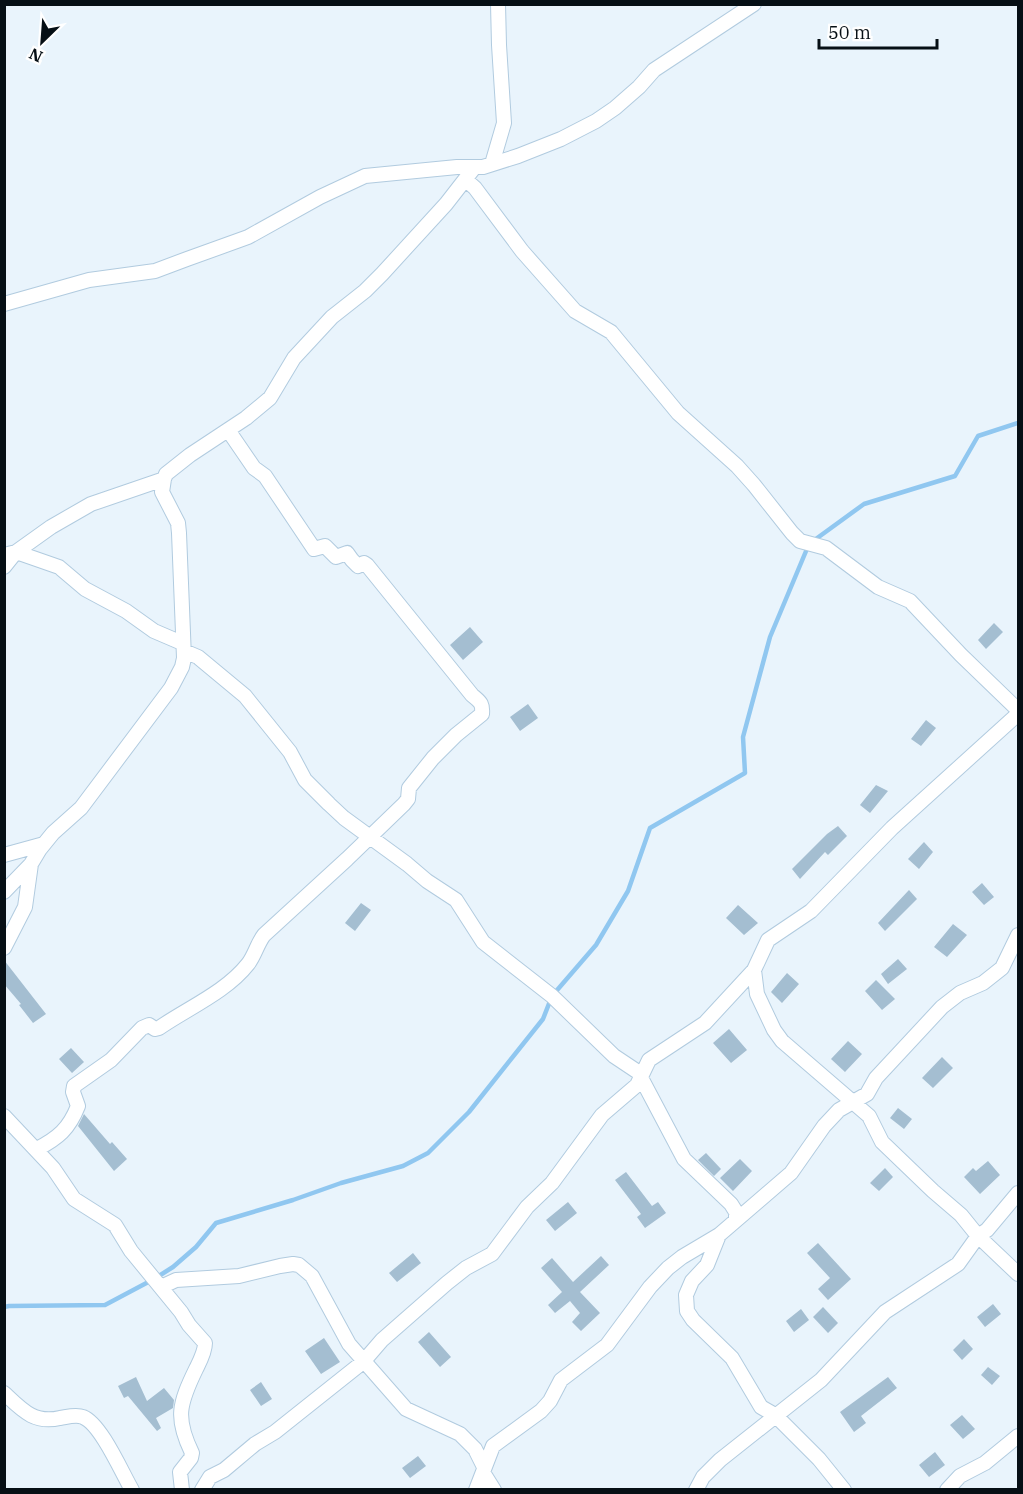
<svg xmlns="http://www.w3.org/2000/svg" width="1023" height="1494" font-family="'IBM Plex Serif',serif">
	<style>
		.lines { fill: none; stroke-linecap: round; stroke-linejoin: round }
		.stream { stroke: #90c7f0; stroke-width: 4.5 }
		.building { fill: #a4bed1 }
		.minor-casing { stroke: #b1cbdf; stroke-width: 16 }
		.minor { stroke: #fff; stroke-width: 14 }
	</style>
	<rect width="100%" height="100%" fill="#e9f4fc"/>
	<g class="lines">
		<path class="stream" d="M 4,1307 L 9,1306 L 105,1305 L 154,1279 L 173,1267 L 196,1247 L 216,1223 L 293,1200 L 341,1183 L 403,1166 L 428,1153 L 469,1112 L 543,1019 L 552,996 L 596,945 L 628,891 L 650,828 L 745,773 L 743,737 L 770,637 L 809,544 L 864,504 L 955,476 L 978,436 L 1018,423"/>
	</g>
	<path class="building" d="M 994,623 L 1003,632 L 986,649 L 978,640 Z
		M 470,627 L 483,642 L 463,660 L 450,645 Z
		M 528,704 L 538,718 L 520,731 L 510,717 Z
		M 926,720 L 936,728 L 921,746 L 911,739 Z
		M 876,785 L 888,791 L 870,813 L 860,805 Z
		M 838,826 L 847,836 L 828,855 L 825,852 L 800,879 L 792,869 L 827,834 Z
		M 924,842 L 933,852 L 919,869 L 908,859 Z
		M 982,883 L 994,897 L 984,905 L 972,892 Z
		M 909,890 L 917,899 L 885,931 L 878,923 Z
		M 361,903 L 371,910 L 355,931 L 345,923 Z
		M 738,905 L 758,923 L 744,935 L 726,918 Z
		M 953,924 L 967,935 L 947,957 L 934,947 Z
		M 898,959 L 907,969 L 888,984 L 881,974 Z
		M 4,960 L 46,1014 L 33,1023 L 19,1005 L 21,1004 L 4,984 Z
		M 787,973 L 799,984 L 782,1003 L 771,992 Z
		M 876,980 L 895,999 L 882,1010 L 865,991 Z
		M 729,1029 L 747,1050 L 731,1063 L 713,1043 Z
		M 848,1041 L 862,1054 L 845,1072 L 831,1059 Z
		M 71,1048 L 84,1062 L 72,1073 L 59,1059 Z
		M 942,1057 L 953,1068 L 933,1088 L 922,1078 Z
		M 898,1108 L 912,1119 L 904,1129 L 890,1118 Z
		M 84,1114 L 110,1144 L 112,1142 L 127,1159 L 114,1171 L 78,1126 Z
		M 706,1153 L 721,1169 L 714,1176 L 698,1160 Z
		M 740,1159 L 752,1171 L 733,1191 L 720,1178 Z
		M 988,1161 L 1000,1175 L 980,1194 L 964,1177 L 973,1168 L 976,1171 Z
		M 885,1168 L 893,1177 L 879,1191 L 870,1183 Z
		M 626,1172 L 652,1206 L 658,1202 L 666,1213 L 645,1228 L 637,1217 L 641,1214 L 615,1180 Z
		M 568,1202 L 577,1213 L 555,1231 L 546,1220 Z
		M 818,1243 L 851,1279 L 828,1300 L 818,1289 L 830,1278 L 807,1253 Z
		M 413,1253 L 421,1263 L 397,1282 L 389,1273 Z
		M 601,1256 L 609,1265 L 580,1292 L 600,1313 L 581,1331 L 572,1322 L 580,1313 L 570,1301 L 555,1313 L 548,1305 L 562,1292 L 541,1268 L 552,1258 L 573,1282 Z
		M 993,1304 L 1001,1314 L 985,1327 L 977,1317 Z
		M 823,1307 L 838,1323 L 828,1333 L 813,1317 Z
		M 801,1309 L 809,1320 L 794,1332 L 786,1321 Z
		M 429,1332 L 451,1357 L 440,1367 L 418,1342 Z
		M 324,1338 L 340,1362 L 321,1374 L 305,1351 Z
		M 964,1339 L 973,1349 L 962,1360 L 953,1350 Z
		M 988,1367 L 1000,1376 L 992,1385 L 981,1375 Z
		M 136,1377 L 147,1401 L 164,1388 L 174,1400 L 173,1408 L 156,1418 L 161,1428 L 157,1431 L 128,1396 L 124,1398 L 118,1386 Z
		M 888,1377 L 897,1388 L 861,1416 L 866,1423 L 854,1432 L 840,1412 Z
		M 261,1382 L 272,1399 L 261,1406 L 250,1390 Z
		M 962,1415 L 975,1429 L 963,1439 L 950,1425 Z
		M 935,1452 L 945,1465 L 929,1477 L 919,1465 Z
		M 418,1456 L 426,1466 L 410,1478 L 402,1468 Z"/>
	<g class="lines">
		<defs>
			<path id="minor" d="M 492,164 L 504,123 L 499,45 L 498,4
				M 466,180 L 475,188 L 522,251 L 575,311 L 611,332 L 678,413 L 737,466 L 754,485 L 792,533 L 800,541 L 826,548 L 878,587 L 910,601 L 961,655 L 1018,710
				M 4,304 L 89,280 L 155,271 L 187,259 L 248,237 L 320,197 L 365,176 L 457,167 L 483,167 L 518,156 L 561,139 L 596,121 L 615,108 L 639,87 L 654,70 L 754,4
				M 4,555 L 16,552 L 59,567 L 85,589 L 126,611 L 154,631 L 182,643
				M 4,567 L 16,552 L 51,527 L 91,504 L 164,479
				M 184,651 L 198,657 L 245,696 L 290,752 L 305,780 L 329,804 L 344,818 L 407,864 L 427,881 L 456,900 L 483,942 L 552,996 L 614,1056 L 638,1072 L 684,1159 L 731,1204 L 736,1212 L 736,1219
				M 4,855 L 44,844
				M 4,892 L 31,864
				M 4,948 L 25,907 L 31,864 L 40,849 L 53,833 L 81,808 L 171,688 L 182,667 L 184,658 L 179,533 L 178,523 L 162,492 L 164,479 L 166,474 L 190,455 L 246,418 L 270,398 L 294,358 L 332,317 L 365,291 L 382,274 L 446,204 L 474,168
				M 754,970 L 757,994 L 774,1030 L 782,1041 L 869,1116 L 882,1142 L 933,1191 L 961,1215 L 978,1236 L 1018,1274
				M 4,1116 L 53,1168 L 74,1199 L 115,1225 L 131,1251 L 181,1312 L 189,1325 L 205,1343 C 205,1352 200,1361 196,1369 C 179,1404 175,1418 192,1453 L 191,1458 L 180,1472 L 182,1490
				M 37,1149 C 58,1138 69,1129 78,1106 L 73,1092 L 74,1086 L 111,1060 L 142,1028 L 149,1025 L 155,1029 L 159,1028 C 188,1008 226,992 248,964 C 255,955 257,944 264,935 L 347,859 L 404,804 L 408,799 L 409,788 L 433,758 L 456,735 L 482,714 C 483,703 480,702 472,695 L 367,565 L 364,563 L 358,566 L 352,560 L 347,553 L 336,557 L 325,546 L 314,549 L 265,476 L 254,468 L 228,430
				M 719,1235 L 707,1265 L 692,1281 L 686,1295 L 687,1311 L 693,1320 L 732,1358 L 761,1407 L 775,1415 L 819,1459 L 844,1490
				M 161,1287 L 176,1280 L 239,1276 L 280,1266 L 293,1264 L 299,1265 L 312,1276 L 349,1344 L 406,1409 L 460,1434 L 475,1449 L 484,1467
				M 4,1393 C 22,1410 34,1424 60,1418 C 67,1417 76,1414 83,1417 C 101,1424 122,1473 132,1490
				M 484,1474 L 494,1490
				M 202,1490 L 210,1477 L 224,1470 L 255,1444 L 275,1432 L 363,1362 L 382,1340 L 447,1283 L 466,1268 L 492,1254 L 527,1207 L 552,1183 L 602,1115 L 637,1085 L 649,1060 L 705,1023 L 754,970 L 768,940 L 811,911 L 892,828 L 1018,714
				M 476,1490 L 493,1446 L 541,1411 L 550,1401 L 561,1380 L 607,1345 L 650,1287 L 668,1268 L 682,1257 L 719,1235 L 791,1173 L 824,1126 L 839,1110 L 867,1094 L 876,1078 L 942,1007 L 960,993 L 983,983 L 1002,968 L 1018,935
				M 696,1490 L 703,1477 L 720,1460 L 821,1380 L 885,1312 L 958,1264 L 978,1236 L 987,1230 L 1018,1193
				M 947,1490 L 960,1476 L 985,1463 L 1018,1436"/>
		</defs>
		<use href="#minor" class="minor-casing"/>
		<use href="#minor" class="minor"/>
	</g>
	<rect width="1023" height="1494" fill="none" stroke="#060f15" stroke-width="12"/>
	<g transform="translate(42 42) rotate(205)" stroke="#ffffff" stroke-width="4.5" paint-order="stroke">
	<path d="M0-4.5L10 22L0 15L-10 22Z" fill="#060f15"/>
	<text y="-9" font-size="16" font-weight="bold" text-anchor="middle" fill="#060f15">N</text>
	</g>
	<path d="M819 39v9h118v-9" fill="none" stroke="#060f15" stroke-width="3"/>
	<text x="828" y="39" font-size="18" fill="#060f15" stroke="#ffffff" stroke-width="4.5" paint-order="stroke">50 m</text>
</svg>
